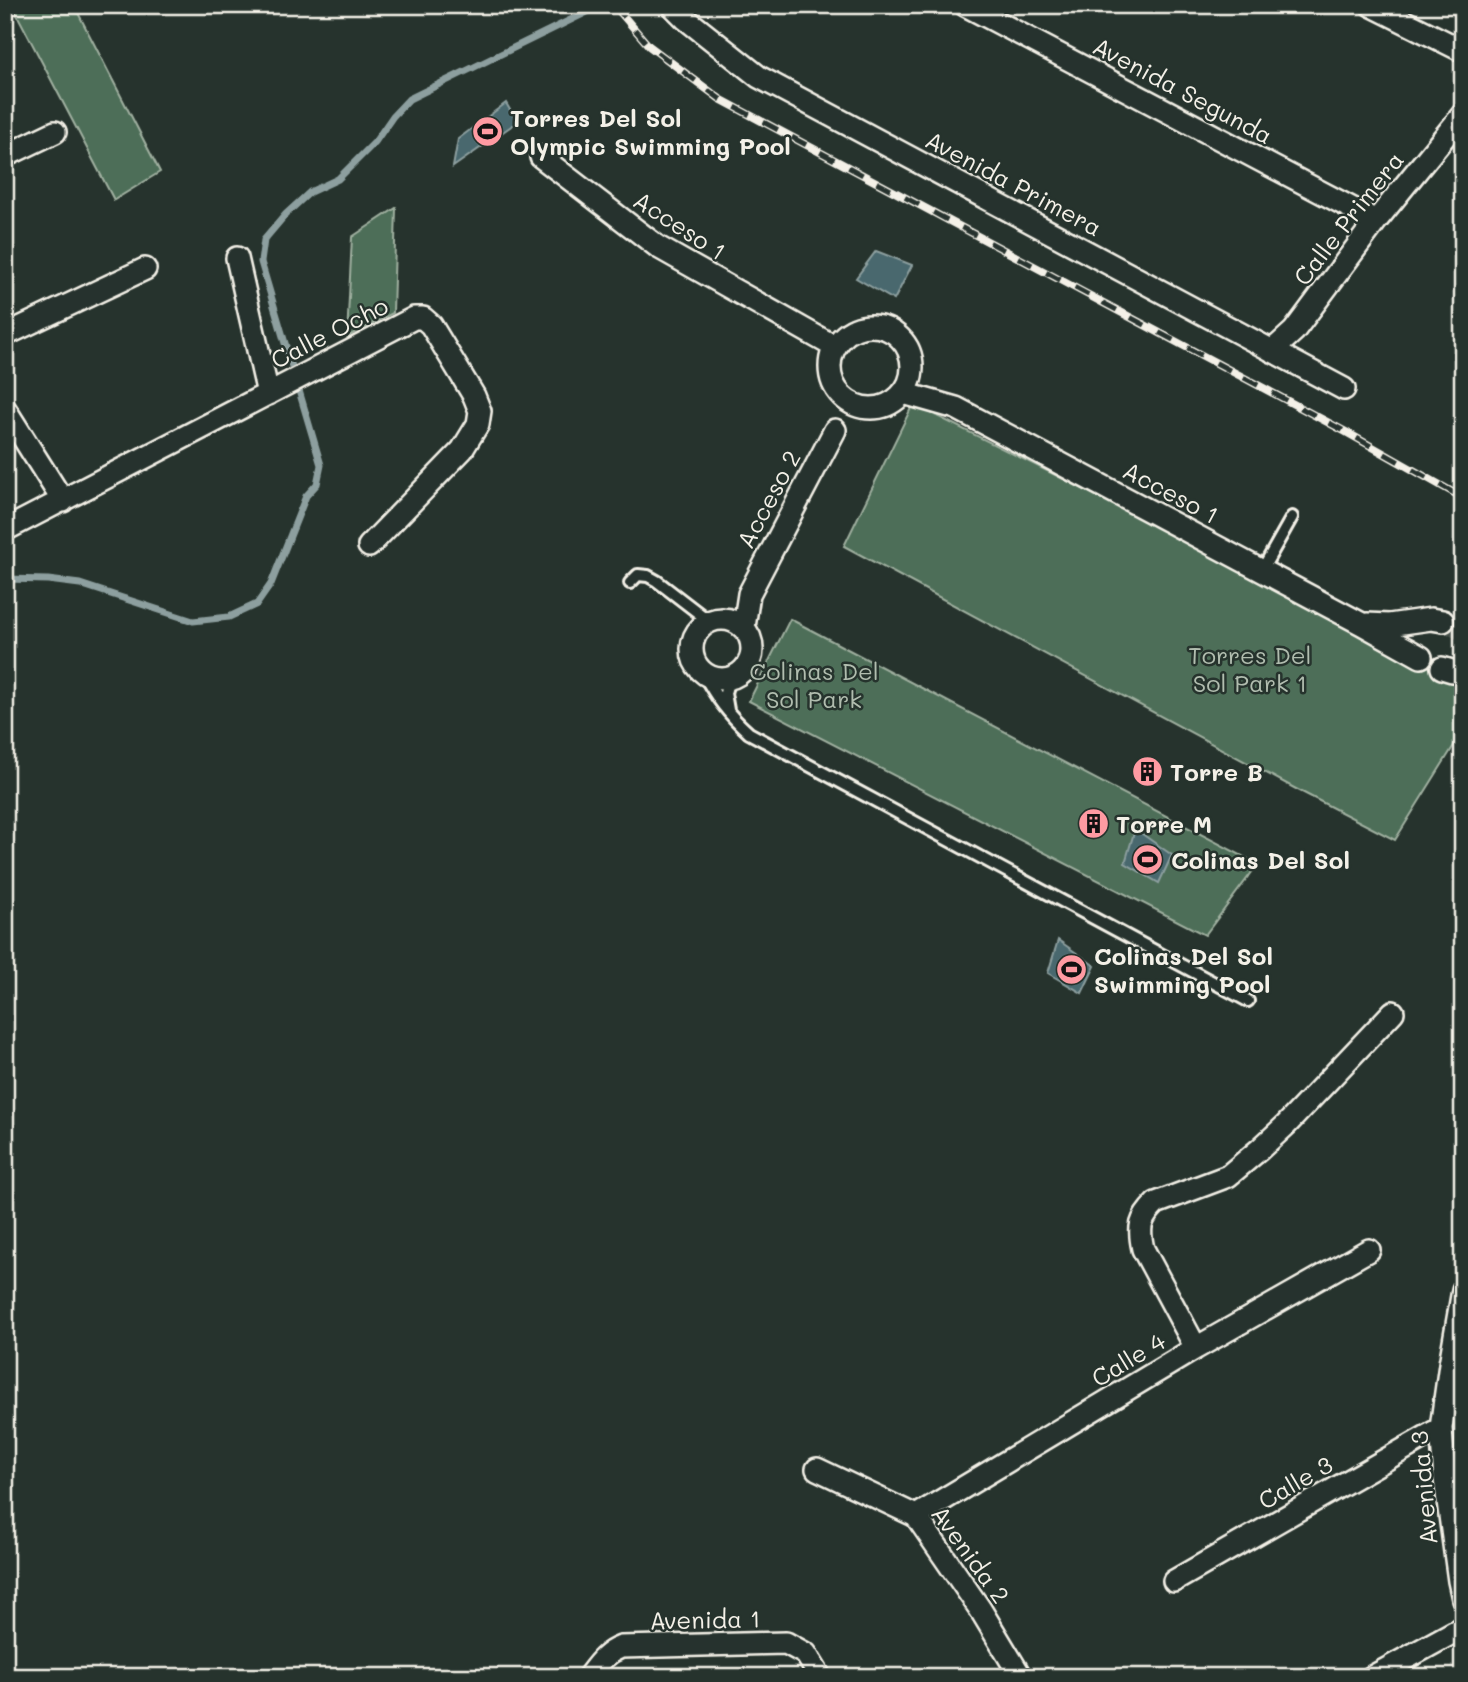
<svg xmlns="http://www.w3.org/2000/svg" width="1468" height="1682" font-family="Mali,sans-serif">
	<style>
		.green { fill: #4d6e59; stroke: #a0b0a0; stroke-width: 2 }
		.water { fill: #48686e; stroke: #8d9f9f; stroke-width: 2 }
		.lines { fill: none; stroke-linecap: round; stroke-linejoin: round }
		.stream { stroke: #8d9f9f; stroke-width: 7 }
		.street-tunnel { stroke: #455049; stroke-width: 21; stroke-dasharray: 21 10; stroke-linecap: butt }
		.lane-casing { stroke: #f4f1e8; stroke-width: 16 }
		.street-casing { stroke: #f4f1e8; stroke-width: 26 }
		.lane { stroke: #26332d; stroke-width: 10 }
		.street { stroke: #26332d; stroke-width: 21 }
		.rail-casing { stroke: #f4f1e8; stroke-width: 8 }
		.rail { stroke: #26332d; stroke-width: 5; stroke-dasharray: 16; stroke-linecap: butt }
		.labels { text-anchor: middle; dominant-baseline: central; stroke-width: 5; stroke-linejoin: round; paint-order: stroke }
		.street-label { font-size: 24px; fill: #f4f1e8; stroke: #26332d }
		.poi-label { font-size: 24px; font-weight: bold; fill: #f4f1e8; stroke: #26332d; text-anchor: start }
		.park-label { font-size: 24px; fill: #b1bdaf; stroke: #26332d }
	</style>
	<rect width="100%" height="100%" fill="#26332d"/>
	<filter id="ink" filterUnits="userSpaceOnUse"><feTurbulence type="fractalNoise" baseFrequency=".0143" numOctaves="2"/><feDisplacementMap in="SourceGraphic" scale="14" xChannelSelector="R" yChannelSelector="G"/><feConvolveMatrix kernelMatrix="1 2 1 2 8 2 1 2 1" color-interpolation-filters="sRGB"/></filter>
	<g filter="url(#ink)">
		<path class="green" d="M 12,5 L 74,5 L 160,172 L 114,200 Z
			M 396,208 L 393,313 L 347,337 L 352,237 Z
			M 913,404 L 1463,679 L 1463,731 L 1395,840 L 1296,789 L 844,546 Z
			M 790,619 L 1258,864 L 1205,935 L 749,701 Z"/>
		<path class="water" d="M 506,103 L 517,122 L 453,167 L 458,139 Z
			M 876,251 L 912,265 L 894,300 L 856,278 Z
			M 1135,829 L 1172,855 L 1159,883 L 1125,863 Z
			M 1058,940 L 1095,966 L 1082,993 L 1048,973 Z"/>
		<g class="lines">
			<path class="stream" d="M 5,579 L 48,580 L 80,584 L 193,621 L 229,617 L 257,604 L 271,584 L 306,496 L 317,484 L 321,465 L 261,262 L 264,240 L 286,214 L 310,192 L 338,179 L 375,142 L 393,116 L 409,99 L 591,10"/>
			<path class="street-tunnel" d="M 1443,621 L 1463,630"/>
			<defs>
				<path id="lane" d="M 1262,570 L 1292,517
					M 630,583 L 638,575 L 648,576 L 657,581 L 709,621
					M 703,673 C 716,698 728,714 749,733 L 1248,1001
					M 728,710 L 725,693 L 729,678"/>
				<path id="street" d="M 672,5 L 686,19 L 759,77 L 1344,389
					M 965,5 L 1376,221
					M 1371,5 L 1463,51
					M 5,156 L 55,132
					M 541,157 L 658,247 L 835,347
					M 237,258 L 268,394
					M830 367a41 41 0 1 1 82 0a41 41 0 1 1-82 0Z
					M 5,335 L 145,269
					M 1272,351 L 1294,331 L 1376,221 L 1463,114
					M 903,393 L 956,408 L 1362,624 L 1421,657
					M 5,409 L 63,501
					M 5,530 L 414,318 L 423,318 L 431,325 L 474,396 L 480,411 L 478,424 L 462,450 L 369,546
					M692 649a30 30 0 1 1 60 0a30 30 0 1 1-60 0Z
					M 1367,624 L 1389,625 L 1431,619 L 1443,621
					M 744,627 L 749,594 L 835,430
					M 1442,668 L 1452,671 L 1463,671
					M 1463,1290 L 1450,1364 L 1441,1428 L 1445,1479 L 1459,1581 L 1463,1599
					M 1196,1348 L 1143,1249 C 1138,1227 1140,1219 1156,1203 L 1228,1176 L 1260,1149 L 1286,1125 L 1393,1012
					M 817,1469 L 916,1516 L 980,1609 L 1021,1677
					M 916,1516 L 1196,1348 L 1369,1250
					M 1174,1581 L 1441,1428
					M 588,1677 C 598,1664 605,1653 621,1647 L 786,1643 L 806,1654 L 820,1677
					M 1372,1677 L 1463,1627"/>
			</defs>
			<use href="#lane" class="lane-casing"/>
			<use href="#street" class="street-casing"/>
			<use href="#lane" class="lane"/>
			<use href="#street" class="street"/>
			<defs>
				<path id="rail" d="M 614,5 L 649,46 L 720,99 L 1346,432 L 1463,498"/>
			</defs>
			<use href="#rail" class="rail-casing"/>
			<use href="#rail" class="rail"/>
		</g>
	</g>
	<defs>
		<symbol id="stadium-disc" viewBox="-11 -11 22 22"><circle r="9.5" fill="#ff9aa2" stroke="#26332d"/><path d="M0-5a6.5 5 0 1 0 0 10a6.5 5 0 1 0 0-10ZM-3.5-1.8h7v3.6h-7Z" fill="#111"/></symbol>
		<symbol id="building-disc" viewBox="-11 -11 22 22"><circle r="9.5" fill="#ff9aa2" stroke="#26332d"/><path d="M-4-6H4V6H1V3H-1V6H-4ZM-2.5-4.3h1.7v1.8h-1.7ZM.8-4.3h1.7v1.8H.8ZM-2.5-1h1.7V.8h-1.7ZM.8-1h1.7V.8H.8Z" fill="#111"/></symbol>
	</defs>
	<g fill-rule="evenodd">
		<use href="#stadium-disc" x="470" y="114" width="35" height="35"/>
		<use href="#building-disc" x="1130" y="754" width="35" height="35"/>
		<use href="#building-disc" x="1076" y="806" width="35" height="35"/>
		<use href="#stadium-disc" x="1130" y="842" width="35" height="35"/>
		<use href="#stadium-disc" x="1054" y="952" width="35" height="35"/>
	</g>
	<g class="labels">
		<g class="street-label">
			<text transform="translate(1183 90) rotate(28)">Avenida Segunda</text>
			<text transform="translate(1014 183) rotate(28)">Avenida Primera</text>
			<text transform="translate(1348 218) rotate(-52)">Calle Primera</text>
			<text transform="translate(680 225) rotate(33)">Acceso 1</text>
			<text transform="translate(329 332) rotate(-27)">Calle Ocho</text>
			<text transform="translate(1171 492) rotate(28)">Acceso 1</text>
			<text transform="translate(768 499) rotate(-62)">Acceso 2</text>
			<text transform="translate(1128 1359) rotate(-31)">Calle 4</text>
			<text transform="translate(1295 1482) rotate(-30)">Calle 3</text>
			<text transform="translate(1423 1488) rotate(-95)">Avenida 3</text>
			<text transform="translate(971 1554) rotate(54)">Avenida 2</text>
			<text transform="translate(705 1619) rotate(-1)">Avenida 1</text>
		</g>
		<g class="poi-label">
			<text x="510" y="117">Torres Del Sol<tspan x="510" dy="28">Olympic Swimming Pool</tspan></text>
			<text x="1170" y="771">Torre B</text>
			<text x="1116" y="823">Torre M</text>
			<text x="1171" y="859">Colinas Del Sol</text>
			<text x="1094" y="955">Colinas Del Sol<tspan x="1094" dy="28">Swimming Pool</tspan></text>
		</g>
		<g class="park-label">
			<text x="1250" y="654">Torres Del<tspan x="1250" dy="28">Sol Park 1</tspan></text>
			<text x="814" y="670">Colinas Del<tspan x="814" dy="28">Sol Park</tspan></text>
		</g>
	</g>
	<rect width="1468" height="1682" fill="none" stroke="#26332d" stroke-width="28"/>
	<rect x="14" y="14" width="1440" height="1654" fill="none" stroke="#f4f1e8" stroke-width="2.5" filter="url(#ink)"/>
</svg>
